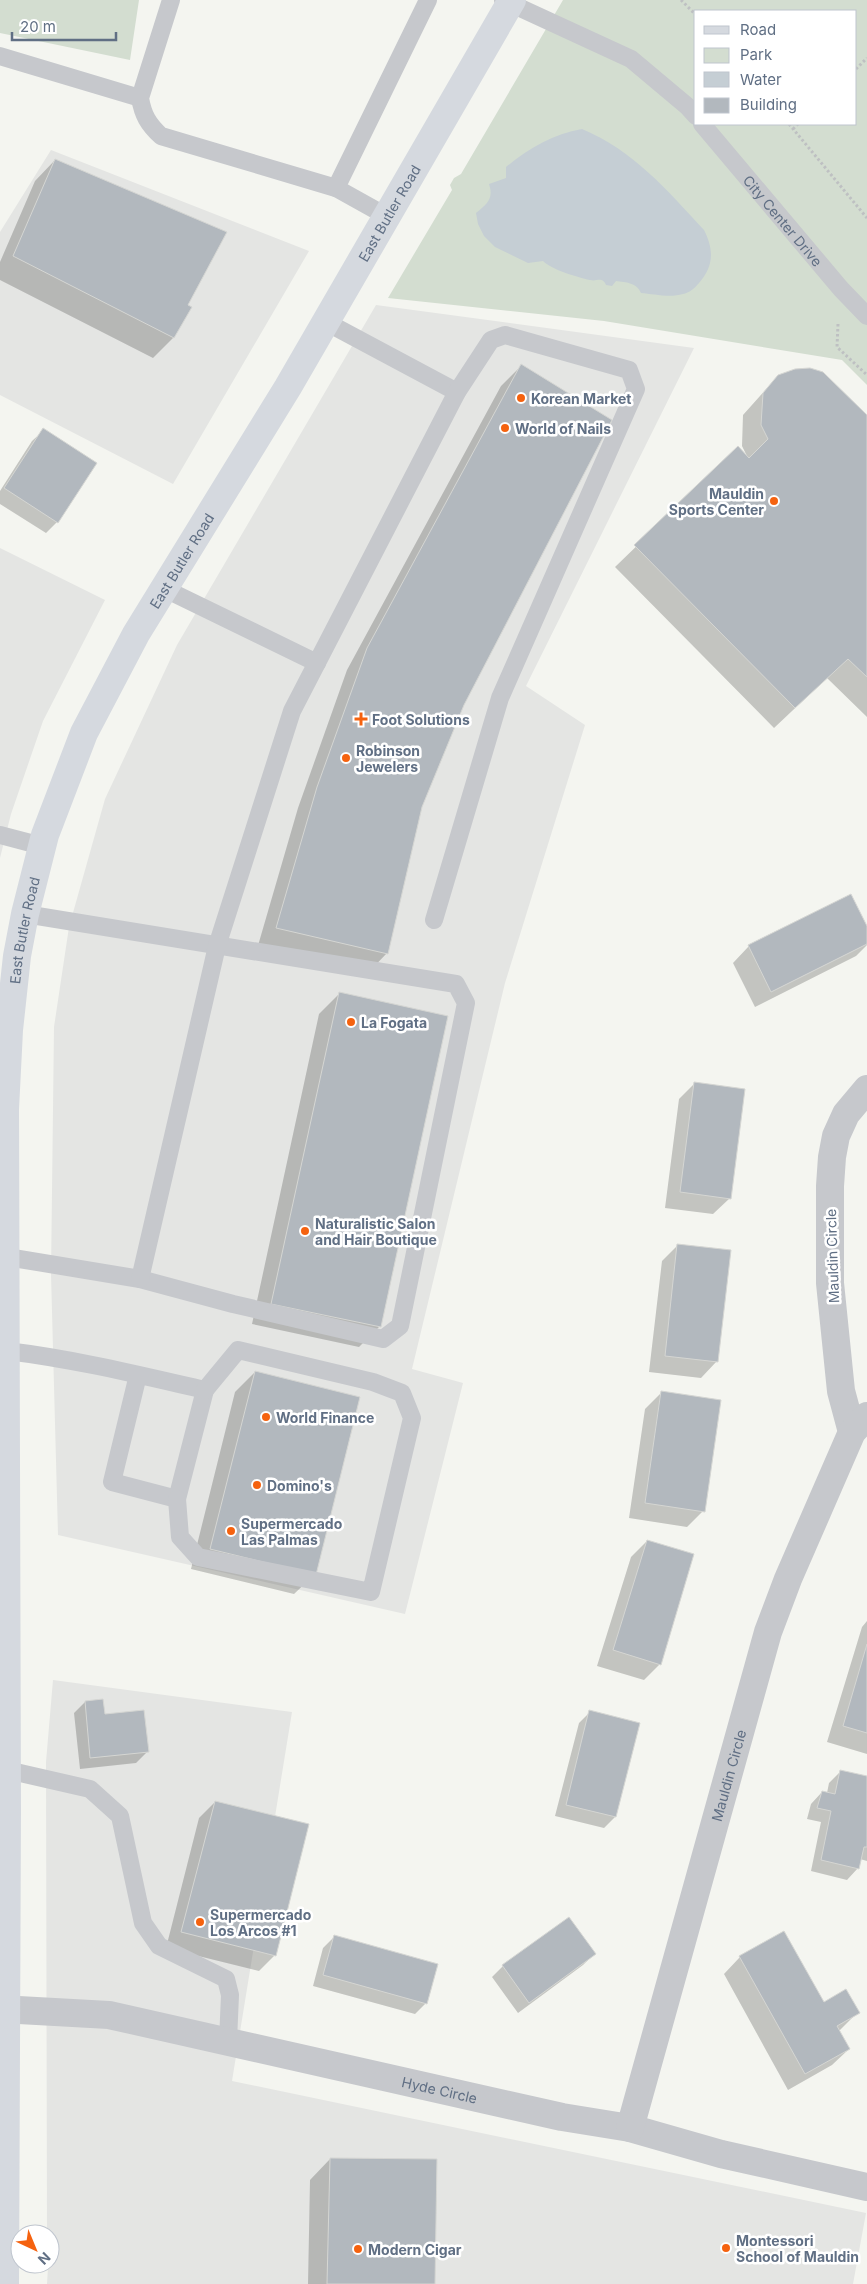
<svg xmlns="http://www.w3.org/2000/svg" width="867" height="2284" font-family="Inter,sans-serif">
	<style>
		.built { fill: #e4e5e3 }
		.green { fill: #d3ddd0; fill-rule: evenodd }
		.water { fill: #c5ced4 }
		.shadow { fill: #0003 }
		.building { fill: #b2b8be; stroke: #d5d6d3 }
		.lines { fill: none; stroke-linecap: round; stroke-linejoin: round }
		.path { stroke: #bec0c2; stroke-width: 3; stroke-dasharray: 2.5 2.5; stroke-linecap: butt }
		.lane { stroke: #c6c8cc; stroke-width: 18 }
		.street { stroke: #c6c8cc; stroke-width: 28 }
		.secondary { stroke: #d5d9df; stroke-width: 28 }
		.poi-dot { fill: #f5620f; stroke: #fff; stroke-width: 2 }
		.labels { text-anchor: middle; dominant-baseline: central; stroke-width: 5; stroke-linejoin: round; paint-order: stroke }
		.street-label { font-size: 14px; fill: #606f84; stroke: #fff }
		.poi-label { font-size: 14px; font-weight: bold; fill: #606f84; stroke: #fff; text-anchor: start }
	</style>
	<rect width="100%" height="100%" fill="#f4f5f0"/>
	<path class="built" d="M 51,150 L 309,251 L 173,484 L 0,395 L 0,232 Z
		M 376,305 L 694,348 L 526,686 L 585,725 L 505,983 L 412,1369 L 463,1383 L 405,1614 L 58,1535 L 51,1274 L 54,1027 L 69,927 L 105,799 L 177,645 Z
		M 0,548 L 105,600 L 43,721 L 11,814 L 0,858 Z
		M 53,1680 L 292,1712 L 232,2081 L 866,2213 L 853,2284 L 47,2284 L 50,2234 L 47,2234 L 46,1762 Z"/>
	<path class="green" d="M 0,0 L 139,0 L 130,60 L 0,33 Z
		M 563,0 L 867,0 L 867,385 L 842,360 L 604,321 L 388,298 L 452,190 L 450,185 L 454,178 L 461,174 ZM 696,11 L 856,11 L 856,124 L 696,124 Z"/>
	<path class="water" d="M 582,129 C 633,150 667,190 704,230 C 714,250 714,266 699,283 C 695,288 689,293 683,294 C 670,298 653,294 641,293 C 637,283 626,282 616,281 L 612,286 L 606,285 C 602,276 597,282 590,280 C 577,277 552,270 543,261 L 528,263 L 495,247 L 484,236 L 478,224 L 476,213 C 487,204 494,199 489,184 L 506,178 L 506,167 C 528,149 553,134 582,129 Z"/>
	<path class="shadow" d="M 55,160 L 186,306 L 173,338 L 153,358 L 0,280 L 0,262 L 35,181 Z
		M 521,366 L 463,704 L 421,807 L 387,953 L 367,974 L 257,949 L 298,808 L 347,670 L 501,386 Z
		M 778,376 L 867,418 L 867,717 L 827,678 L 774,728 L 615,567 L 738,448 L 747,456 L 742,446 L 743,415 Z
		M 44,430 L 57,522 L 46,533 L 0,504 L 0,491 L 32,441 Z
		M 867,929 L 867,945 L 856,956 L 755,1007 L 733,963 L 749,946 Z
		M 339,994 L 379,1327 L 359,1347 L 252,1324 L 319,1014 Z
		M 695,1083 L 730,1198 L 713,1214 L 665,1208 L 679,1099 Z
		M 678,1245 L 717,1361 L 701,1378 L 649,1372 L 662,1261 Z
		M 255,1372 L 315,1574 L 294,1594 L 191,1569 L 235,1392 Z
		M 661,1393 L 703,1511 L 687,1527 L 629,1518 L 645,1409 Z
		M 647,1541 L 660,1664 L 644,1680 L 597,1666 L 631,1557 Z
		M 867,1621 L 867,1754 L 827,1742 L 862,1627 Z
		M 102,1700 L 104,1716 L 148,1751 L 136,1763 L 80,1769 L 74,1713 L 85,1702 Z
		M 590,1712 L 615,1817 L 604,1828 L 555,1816 L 579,1723 Z
		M 840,1772 L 867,1778 L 867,1861 L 860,1859 L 858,1868 L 847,1880 L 811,1871 L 821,1822 L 807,1819 L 811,1804 L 822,1792 L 827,1793 L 829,1783 Z
		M 215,1802 L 275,1955 L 259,1971 L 166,1948 L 199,1818 Z
		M 784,1933 L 823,2004 L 858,2012 L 839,2031 L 849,2049 L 832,2065 L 788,2090 L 724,1974 L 740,1957 Z
		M 334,1937 L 426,2003 L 415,2014 L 313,1986 L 323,1948 Z
		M 594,1954 L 583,1965 L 518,2013 L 492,1977 L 503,1966 Z
		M 330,2159 L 434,2284 L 308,2284 L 310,2180 Z"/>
	<path class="building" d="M 55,159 L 227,232 L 188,305 L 192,307 L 174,338 L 13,256 Z
		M 521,364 L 612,420 L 464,705 L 422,807 L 388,954 L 276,928 L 317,787 L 367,648 Z
		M 810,368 L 823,372 L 867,415 L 867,677 L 848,659 L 795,708 L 634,545 L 738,446 L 749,458 L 768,439 L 761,425 L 763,393 L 778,375 L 795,369 Z
		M 43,428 L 97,463 L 58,523 L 4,488 Z
		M 851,894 L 867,926 L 867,944 L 771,992 L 748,945 Z
		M 339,992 L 448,1016 L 381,1327 L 271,1304 Z
		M 694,1082 L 745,1089 L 731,1199 L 680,1192 Z
		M 677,1244 L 731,1250 L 718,1362 L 665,1356 Z
		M 255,1371 L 360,1397 L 316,1575 L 210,1549 Z
		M 661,1391 L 721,1400 L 705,1512 L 645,1503 Z
		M 647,1540 L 694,1554 L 661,1665 L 613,1650 Z
		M 867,1644 L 867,1733 L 843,1726 Z
		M 103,1699 L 105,1714 L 144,1710 L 149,1752 L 90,1758 L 85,1701 Z
		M 589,1710 L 640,1723 L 616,1817 L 566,1805 Z
		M 840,1770 L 867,1776 L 867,1847 L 864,1847 L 859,1869 L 821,1860 L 831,1811 L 817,1808 L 822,1791 L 835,1794 Z
		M 215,1801 L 309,1824 L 276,1956 L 181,1932 Z
		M 569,1917 L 596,1954 L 529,2003 L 502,1965 Z
		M 784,1931 L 824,2002 L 846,1989 L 860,2013 L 837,2026 L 850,2049 L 805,2074 L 739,1956 Z
		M 334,1935 L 438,1964 L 427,2004 L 323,1975 Z
		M 330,2158 L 437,2159 L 435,2284 L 327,2284 Z"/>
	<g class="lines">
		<path class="path" d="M 681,0 L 696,15
			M 856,69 L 867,58
			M 789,124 L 867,218
			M 793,129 L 798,124
			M 838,324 L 837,347 L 867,375"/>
		<g class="lane">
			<path d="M 171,0 L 140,98 C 143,115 148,124 161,136 L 336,188"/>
			<path d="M 503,0 L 631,59 L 687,106 L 696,116"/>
			<path d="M 0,56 L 140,98"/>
			<path id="s1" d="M 702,124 L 841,289 L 867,316"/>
			<path d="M 388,217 L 336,188 L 428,0"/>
			<path d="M 326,322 L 457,392"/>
			<path d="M 165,589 L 317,663"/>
			<path d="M 0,835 L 42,846"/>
			<path d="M 7,1257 L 140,1279 L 233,1304 L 383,1339 L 400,1326 L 466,1003 L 456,984 L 25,914"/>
			<path d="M 140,1279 L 217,946 L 292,711 L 457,392 L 491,340 L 505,335 L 629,370 L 636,389 L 500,698 L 434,920"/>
			<path d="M 7,1351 C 74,1359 139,1375 205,1390 L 177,1499 L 112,1482 L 138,1375"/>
			<path d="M 177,1499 L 180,1537 L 198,1557 L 371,1592 L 412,1418 L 402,1393 L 373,1382 L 238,1350 L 205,1390"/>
			<path d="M 7,1770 L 90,1789 L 120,1816 L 143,1923 L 159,1946 L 226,1979 L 230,1995 L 228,2041"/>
		</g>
		<g class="street">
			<path d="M 852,1432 L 841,1391 L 830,1283 L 830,1186 L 832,1157 L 836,1136 L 846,1114 L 867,1089"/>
			<path id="s2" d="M 0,2009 L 109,2015 L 562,2117 L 630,2128 L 721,2154 L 867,2187"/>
			<path id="s3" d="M 630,2128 L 768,1632 L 788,1579 L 852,1432 L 867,1416"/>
		</g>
		<path class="secondary" id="s4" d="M 5,2284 L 7,1810 L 5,1109 L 9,1030 L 17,956 L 25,914 L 45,835 L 84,733 L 136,634 L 288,387 L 512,0"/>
	</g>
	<g class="poi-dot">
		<circle cx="521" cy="398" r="5"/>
		<circle cx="505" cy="428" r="5"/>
		<circle cx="774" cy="501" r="5"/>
		<path d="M358.5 711.5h5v5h5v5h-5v5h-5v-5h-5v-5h5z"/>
		<circle cx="346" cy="758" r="5"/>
		<circle cx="351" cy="1022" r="5"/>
		<circle cx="305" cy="1231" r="5"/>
		<circle cx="266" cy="1417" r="5"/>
		<circle cx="257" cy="1485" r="5"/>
		<circle cx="231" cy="1531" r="5"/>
		<circle cx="200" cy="1922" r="5"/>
		<circle cx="726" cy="2248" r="5"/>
		<circle cx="358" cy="2249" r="5"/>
	</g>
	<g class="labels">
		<g class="street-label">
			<text stroke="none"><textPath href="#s4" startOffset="2165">East Butler Road</textPath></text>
			<text stroke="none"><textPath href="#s1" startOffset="126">City Center Drive</textPath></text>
			<text stroke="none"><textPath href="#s4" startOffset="1760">East Butler Road</textPath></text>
			<text stroke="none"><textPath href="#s4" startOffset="1355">East Butler Road</textPath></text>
			<text transform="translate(832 1256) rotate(-92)">Mauldin Circle</text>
			<text stroke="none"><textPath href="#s3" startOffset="366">Mauldin Circle</textPath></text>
			<text stroke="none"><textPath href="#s2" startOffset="448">Hyde Circle</textPath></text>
		</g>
		<g class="poi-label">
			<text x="531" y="398">Korean Market</text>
			<text x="515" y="428">World of Nails</text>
			<text x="764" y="493" text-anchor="end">Mauldin<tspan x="764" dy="16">Sports Center</tspan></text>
			<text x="372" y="719">Foot Solutions</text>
			<text x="356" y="750">Robinson<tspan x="356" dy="16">Jewelers</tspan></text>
			<text x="361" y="1022">La Fogata</text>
			<text x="315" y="1223">Naturalistic Salon<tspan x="315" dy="16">and Hair Boutique</tspan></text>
			<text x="276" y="1417">World Finance</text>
			<text x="267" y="1485">Domino's</text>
			<text x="241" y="1523">Supermercado<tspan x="241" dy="16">Las Palmas</tspan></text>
			<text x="210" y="1914">Supermercado<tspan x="210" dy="16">Los Arcos #1</tspan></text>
			<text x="736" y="2240">Montessori<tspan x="736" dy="16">School of Mauldin</tspan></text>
			<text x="368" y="2249">Modern Cigar</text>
		</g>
	</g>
	<rect x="694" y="10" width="162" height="115" fill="#ffffff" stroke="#bfc5ce"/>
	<rect x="704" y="26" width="25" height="8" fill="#d5d9df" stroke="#bfc5ce"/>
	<text x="740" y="35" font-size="15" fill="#606f84">Road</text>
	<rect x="704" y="48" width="25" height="15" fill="#d3ddd0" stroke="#bfc5ce"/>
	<text x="740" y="60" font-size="15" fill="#606f84">Park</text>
	<rect x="704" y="72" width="25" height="15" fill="#c5ced4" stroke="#bfc5ce"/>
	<text x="740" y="85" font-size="15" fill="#606f84">Water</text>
	<rect x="704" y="98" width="25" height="15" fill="#b2b8be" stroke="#bfc5ce"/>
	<text x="740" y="110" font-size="15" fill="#606f84">Building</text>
	<g transform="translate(35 2249) rotate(136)"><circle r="24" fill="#ffffff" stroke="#bfc5ce"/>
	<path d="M0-4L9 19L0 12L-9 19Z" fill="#f5620f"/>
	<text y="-8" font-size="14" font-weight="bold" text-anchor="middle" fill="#606f84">N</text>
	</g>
	<path d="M12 32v8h104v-8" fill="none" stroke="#606f84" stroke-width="2.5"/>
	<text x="20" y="32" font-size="15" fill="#606f84" stroke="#ffffff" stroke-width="4" paint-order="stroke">20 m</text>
</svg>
